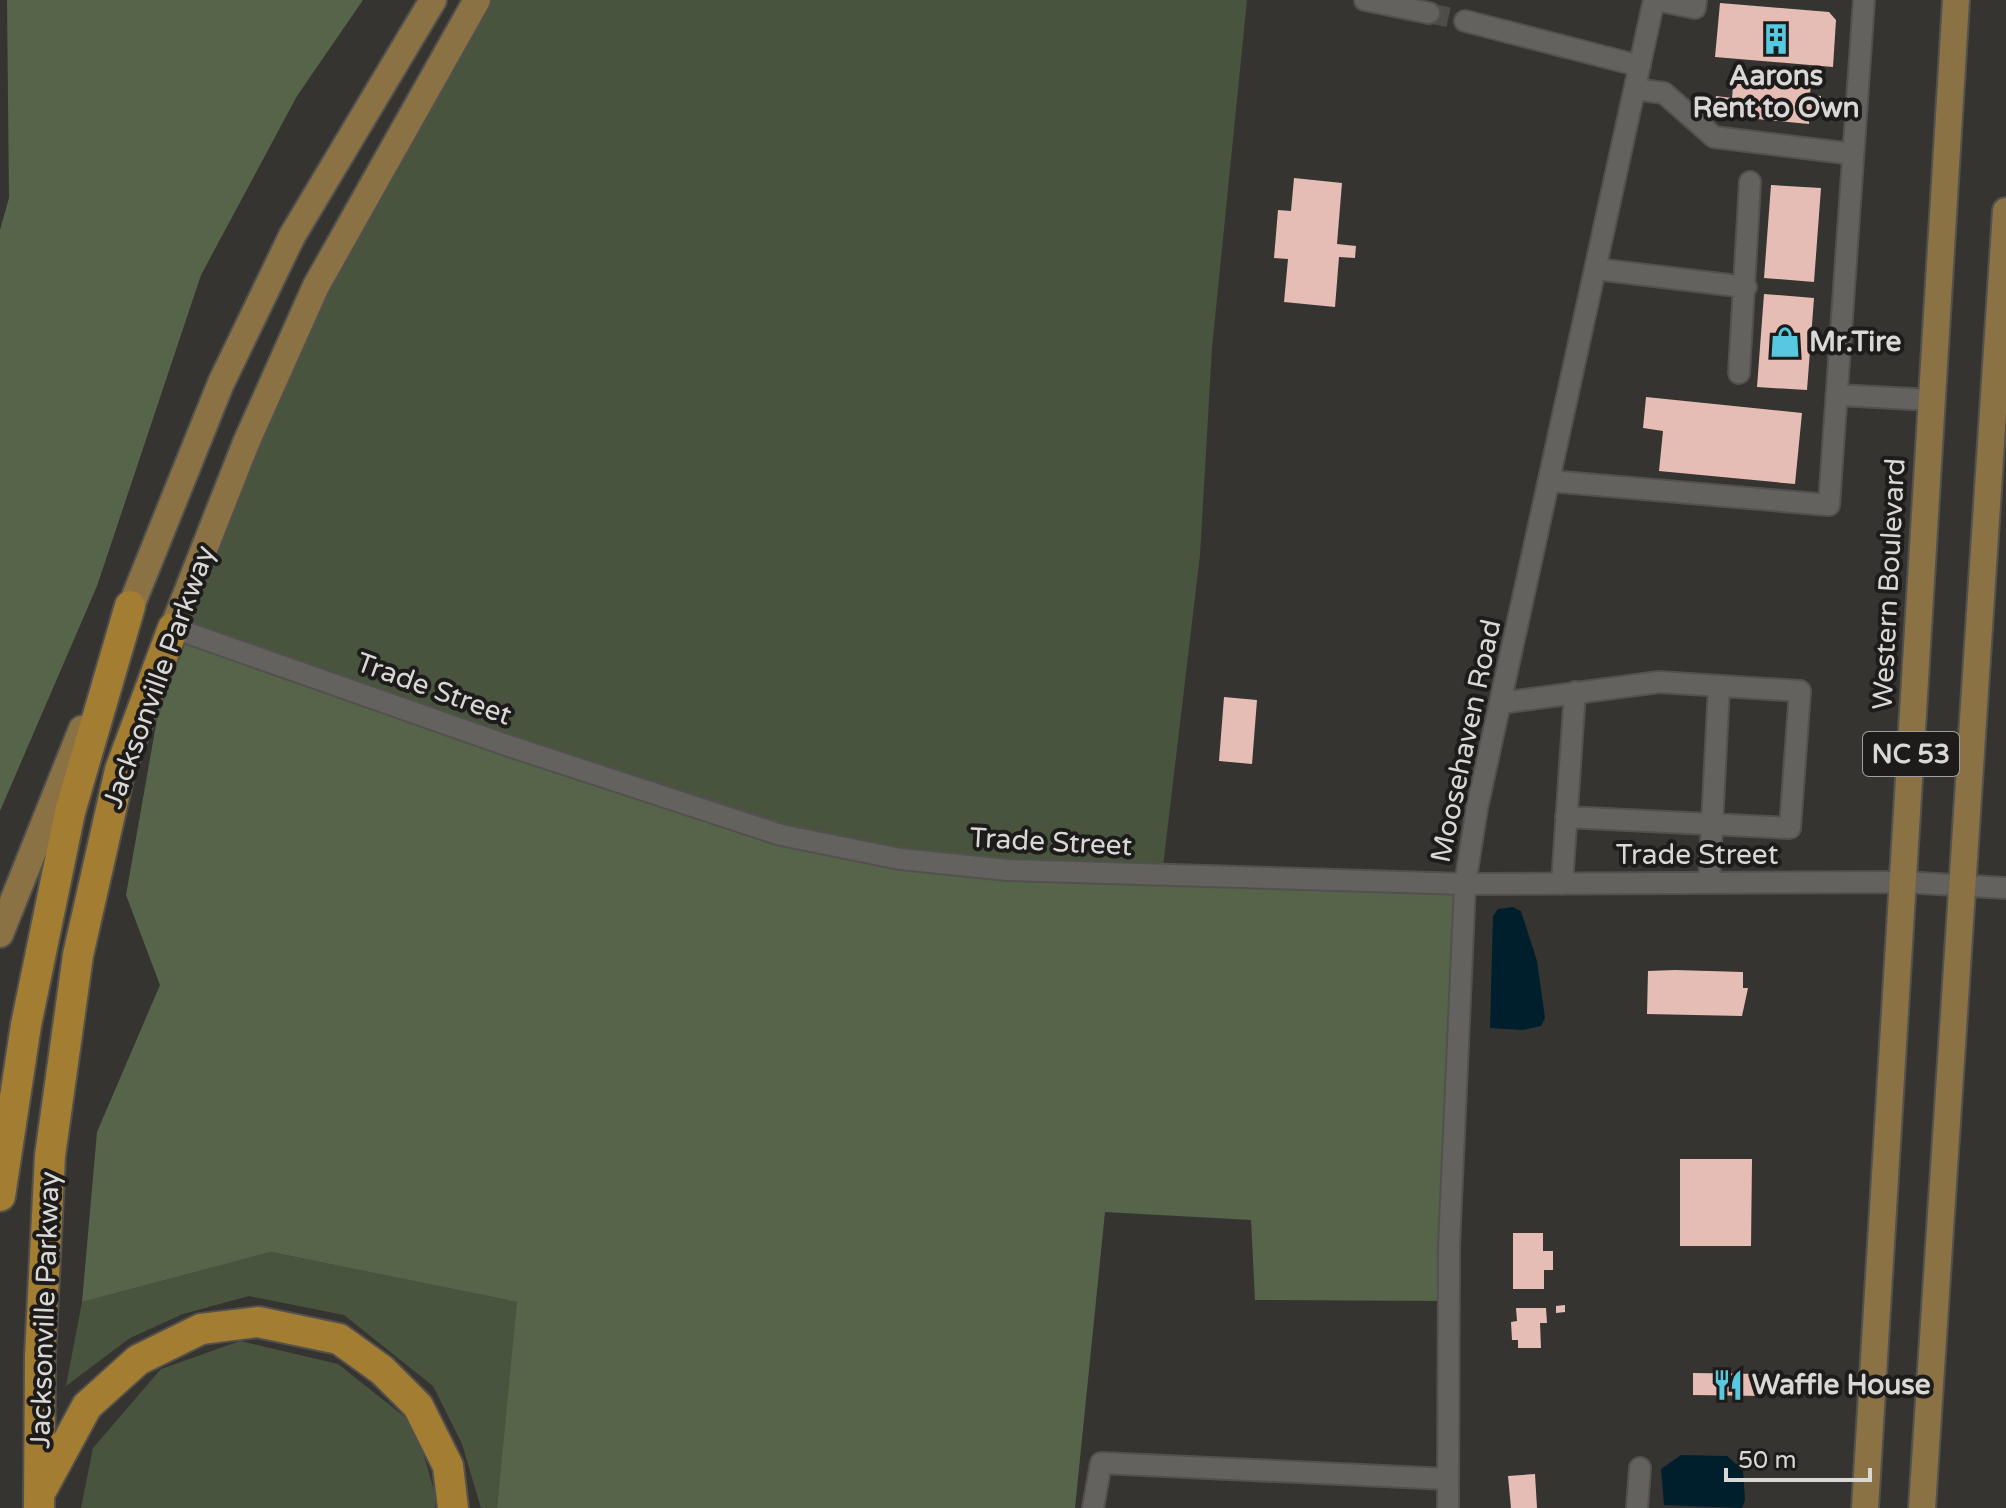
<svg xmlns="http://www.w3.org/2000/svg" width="2006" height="1508" font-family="'Varela Round',sans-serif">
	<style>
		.green { fill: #49543f }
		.forest { fill: #566549 }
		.water { fill: #001f2d }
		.building { fill: #e5bdb4 }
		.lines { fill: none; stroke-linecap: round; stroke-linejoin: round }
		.minor-tunnel { stroke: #4e4d4a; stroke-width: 20; stroke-dasharray: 20 10; stroke-linecap: butt }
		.minor-casing { stroke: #52514e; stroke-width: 24 }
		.major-casing { stroke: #52514e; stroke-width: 30 }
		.highway-casing { stroke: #52514e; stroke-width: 34 }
		.minor { stroke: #64625f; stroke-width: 20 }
		.major { stroke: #8a7244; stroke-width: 26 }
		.highway { stroke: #a37d32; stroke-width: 30 }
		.labels { text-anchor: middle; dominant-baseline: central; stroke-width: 8; stroke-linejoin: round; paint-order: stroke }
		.shield { fill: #1d1c1b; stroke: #a1a09e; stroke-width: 2 }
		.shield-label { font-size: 26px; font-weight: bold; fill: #d9d8d6 }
		.poi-label { font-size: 28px; font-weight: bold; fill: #d9d8d6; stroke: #1d1c1b; text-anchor: start }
		.street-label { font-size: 28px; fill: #d9d8d6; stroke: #1d1c1b }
	</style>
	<rect width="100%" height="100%" fill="#363431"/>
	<path class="green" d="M 477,0 L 1247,0 L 1212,348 L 1200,555 L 1162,875 L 1008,870 L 781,835 L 173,628 L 246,443 Z
		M 271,1252 L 518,1302 L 497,1508 L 481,1508 L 462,1444 L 433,1386 L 344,1315 L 249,1296 L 183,1314 L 130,1338 L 66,1386 L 82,1302 Z
		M 240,1341 L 338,1364 L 415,1425 L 435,1494 L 435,1508 L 81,1508 L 93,1448 L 161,1369 Z"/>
	<path class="forest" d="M 7,0 L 363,0 L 297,96 L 201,275 L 97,586 L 0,811 L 0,230 L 9,198 Z
		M 173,628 L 509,746 L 900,859 L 1465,884 L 1449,1301 L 1255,1300 L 1251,1220 L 1105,1212 L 1075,1508 L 497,1508 L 517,1302 L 271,1252 L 82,1302 L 97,1132 L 160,985 L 126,895 Z"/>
	<path class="water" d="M 1513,907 L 1521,911 L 1537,961 L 1545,1018 L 1541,1026 L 1523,1030 L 1490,1028 L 1493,916 L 1498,909 Z
		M 1681,1455 L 1727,1456 L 1743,1470 L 1745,1500 L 1742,1508 L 1664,1505 L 1661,1469 Z"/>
	<path class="building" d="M 1720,3 L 1829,12 L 1836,20 L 1833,67 L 1715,57 Z
		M 1734,76 L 1811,81 L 1810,95 L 1821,96 L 1820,111 L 1810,111 L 1809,124 L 1715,115 L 1716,96 L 1732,98 Z
		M 1294,178 L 1342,183 L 1337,244 L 1356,246 L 1355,258 L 1339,257 L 1335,307 L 1284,302 L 1288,259 L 1274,258 L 1278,210 L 1291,211 Z
		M 1771,185 L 1821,188 L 1814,282 L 1764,278 Z
		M 1764,294 L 1814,298 L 1807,390 L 1757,387 Z
		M 1646,397 L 1802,413 L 1795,484 L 1659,471 L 1663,431 L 1643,428 Z
		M 1224,697 L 1257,700 L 1252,764 L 1219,761 Z
		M 1675,970 L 1743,972 L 1743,988 L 1748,988 L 1742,1016 L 1647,1014 L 1648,971 Z
		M 1680,1159 L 1752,1159 L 1751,1246 L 1680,1246 Z
		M 1513,1233 L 1543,1233 L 1543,1251 L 1553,1251 L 1553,1270 L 1544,1270 L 1544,1289 L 1513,1289 Z
		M 1565,1305 L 1565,1312 L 1556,1313 L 1556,1306 Z
		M 1516,1308 L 1546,1308 L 1547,1323 L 1540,1323 L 1541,1348 L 1518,1348 L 1518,1340 L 1512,1340 L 1511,1322 L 1517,1321 Z
		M 1693,1373 L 1763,1374 L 1763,1396 L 1693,1395 Z
		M 1535,1474 L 1537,1508 L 1511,1508 L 1508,1476 Z"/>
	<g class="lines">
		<path class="minor-tunnel" d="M 1429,13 L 1465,21"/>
		<defs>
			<path id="minor" d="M 1365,0 L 1429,13
				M 1656,0 L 1695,8 L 1696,0
				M 1465,21 L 1640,66
				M 1635,89 L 1664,93 L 1714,137 L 1853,154
				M 1596,269 L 1746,287
				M 1739,373 L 1750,182
				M 1837,395 L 1932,400
				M 1550,481 L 1829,505 L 1864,0
				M 173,628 L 509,746 L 781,835 L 900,859 L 1008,870 L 1465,884 L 1903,882 L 2006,888
				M 1501,703 L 1659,682 L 1800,691 L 1790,828 L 1566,817
				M 1709,883 L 1719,686
				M 1562,884 L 1575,692
				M 1093,1508 L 1101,1463 L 1448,1479
				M 1448,1508 L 1449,1246 L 1465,884 L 1477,808 L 1654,0
				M 1637,1508 L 1640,1468"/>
			<path id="major" d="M 123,626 L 221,383 L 292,236 L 433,0
				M 173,628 L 246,443 L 316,286 L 477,0
				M 0,934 L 82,729
				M 1865,1508 L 1956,0
				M 1922,1508 L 2006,211"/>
			<path id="highway" d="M 0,1196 L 26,1025 L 70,812 L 130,606
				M 42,1489 L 87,1406 L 138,1360 L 201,1329 L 258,1322 L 339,1339 L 382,1370 L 418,1406 L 448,1466 L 453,1508
				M 39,1508 L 40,1356 L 50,1156 L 78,955 L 120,770 L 173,628"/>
		</defs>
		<use href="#minor" class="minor-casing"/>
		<use href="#major" class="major-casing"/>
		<use href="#highway" class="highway-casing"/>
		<use href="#minor" class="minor"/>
		<use href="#major" class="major"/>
		<use href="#highway" class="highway"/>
	</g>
	<defs>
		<symbol id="building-bare" viewBox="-9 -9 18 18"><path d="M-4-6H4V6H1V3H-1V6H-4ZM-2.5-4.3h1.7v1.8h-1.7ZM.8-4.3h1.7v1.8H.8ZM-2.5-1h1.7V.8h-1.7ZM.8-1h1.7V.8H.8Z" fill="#56c9e1" stroke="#1d1c1b" stroke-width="2.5" paint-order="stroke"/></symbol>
		<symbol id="shop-bare" viewBox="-9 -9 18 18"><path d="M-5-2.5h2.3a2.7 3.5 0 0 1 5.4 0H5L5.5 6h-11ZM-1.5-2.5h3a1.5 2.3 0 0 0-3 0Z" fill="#56c9e1" stroke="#1d1c1b" stroke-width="2.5" paint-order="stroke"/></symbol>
		<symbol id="restaurant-bare" viewBox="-9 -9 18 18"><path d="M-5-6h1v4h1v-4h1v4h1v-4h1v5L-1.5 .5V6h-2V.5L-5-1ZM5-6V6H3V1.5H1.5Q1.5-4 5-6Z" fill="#56c9e1" stroke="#1d1c1b" stroke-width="2.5" paint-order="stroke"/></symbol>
	</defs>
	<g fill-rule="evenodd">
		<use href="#building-bare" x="1754" y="17" width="44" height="44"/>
		<use href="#shop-bare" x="1763" y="320" width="44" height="44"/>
		<use href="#restaurant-bare" x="1706" y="1363" width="44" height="44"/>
	</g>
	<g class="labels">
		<rect class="shield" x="1863" y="732" width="96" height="44" rx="6"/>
		<g class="shield-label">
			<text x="1911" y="754">NC 53</text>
		</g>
		<g class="poi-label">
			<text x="1776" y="76" text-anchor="middle">Aarons<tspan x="1776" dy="32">Rent to Own</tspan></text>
			<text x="1809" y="342">Mr.Tire</text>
			<text x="1752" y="1385">Waffle House</text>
		</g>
		<g class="street-label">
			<text transform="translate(1889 584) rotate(-87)">Western Boulevard</text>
			<text transform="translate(159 677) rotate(-70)">Jacksonville Parkway</text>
			<text transform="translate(434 689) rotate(20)">Trade Street</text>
			<text transform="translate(1466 741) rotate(-78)">Moosehaven Road</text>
			<text transform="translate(1051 842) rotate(3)">Trade Street</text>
			<text x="1697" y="855">Trade Street</text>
			<text transform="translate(45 1310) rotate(-88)">Jacksonville Parkway</text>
		</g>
	</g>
	<path d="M1726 1468v12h144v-12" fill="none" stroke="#d9d8d6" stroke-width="4"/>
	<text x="1738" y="1468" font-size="24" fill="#d9d8d6" stroke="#1d1c1b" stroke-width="6" paint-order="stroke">50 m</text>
</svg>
